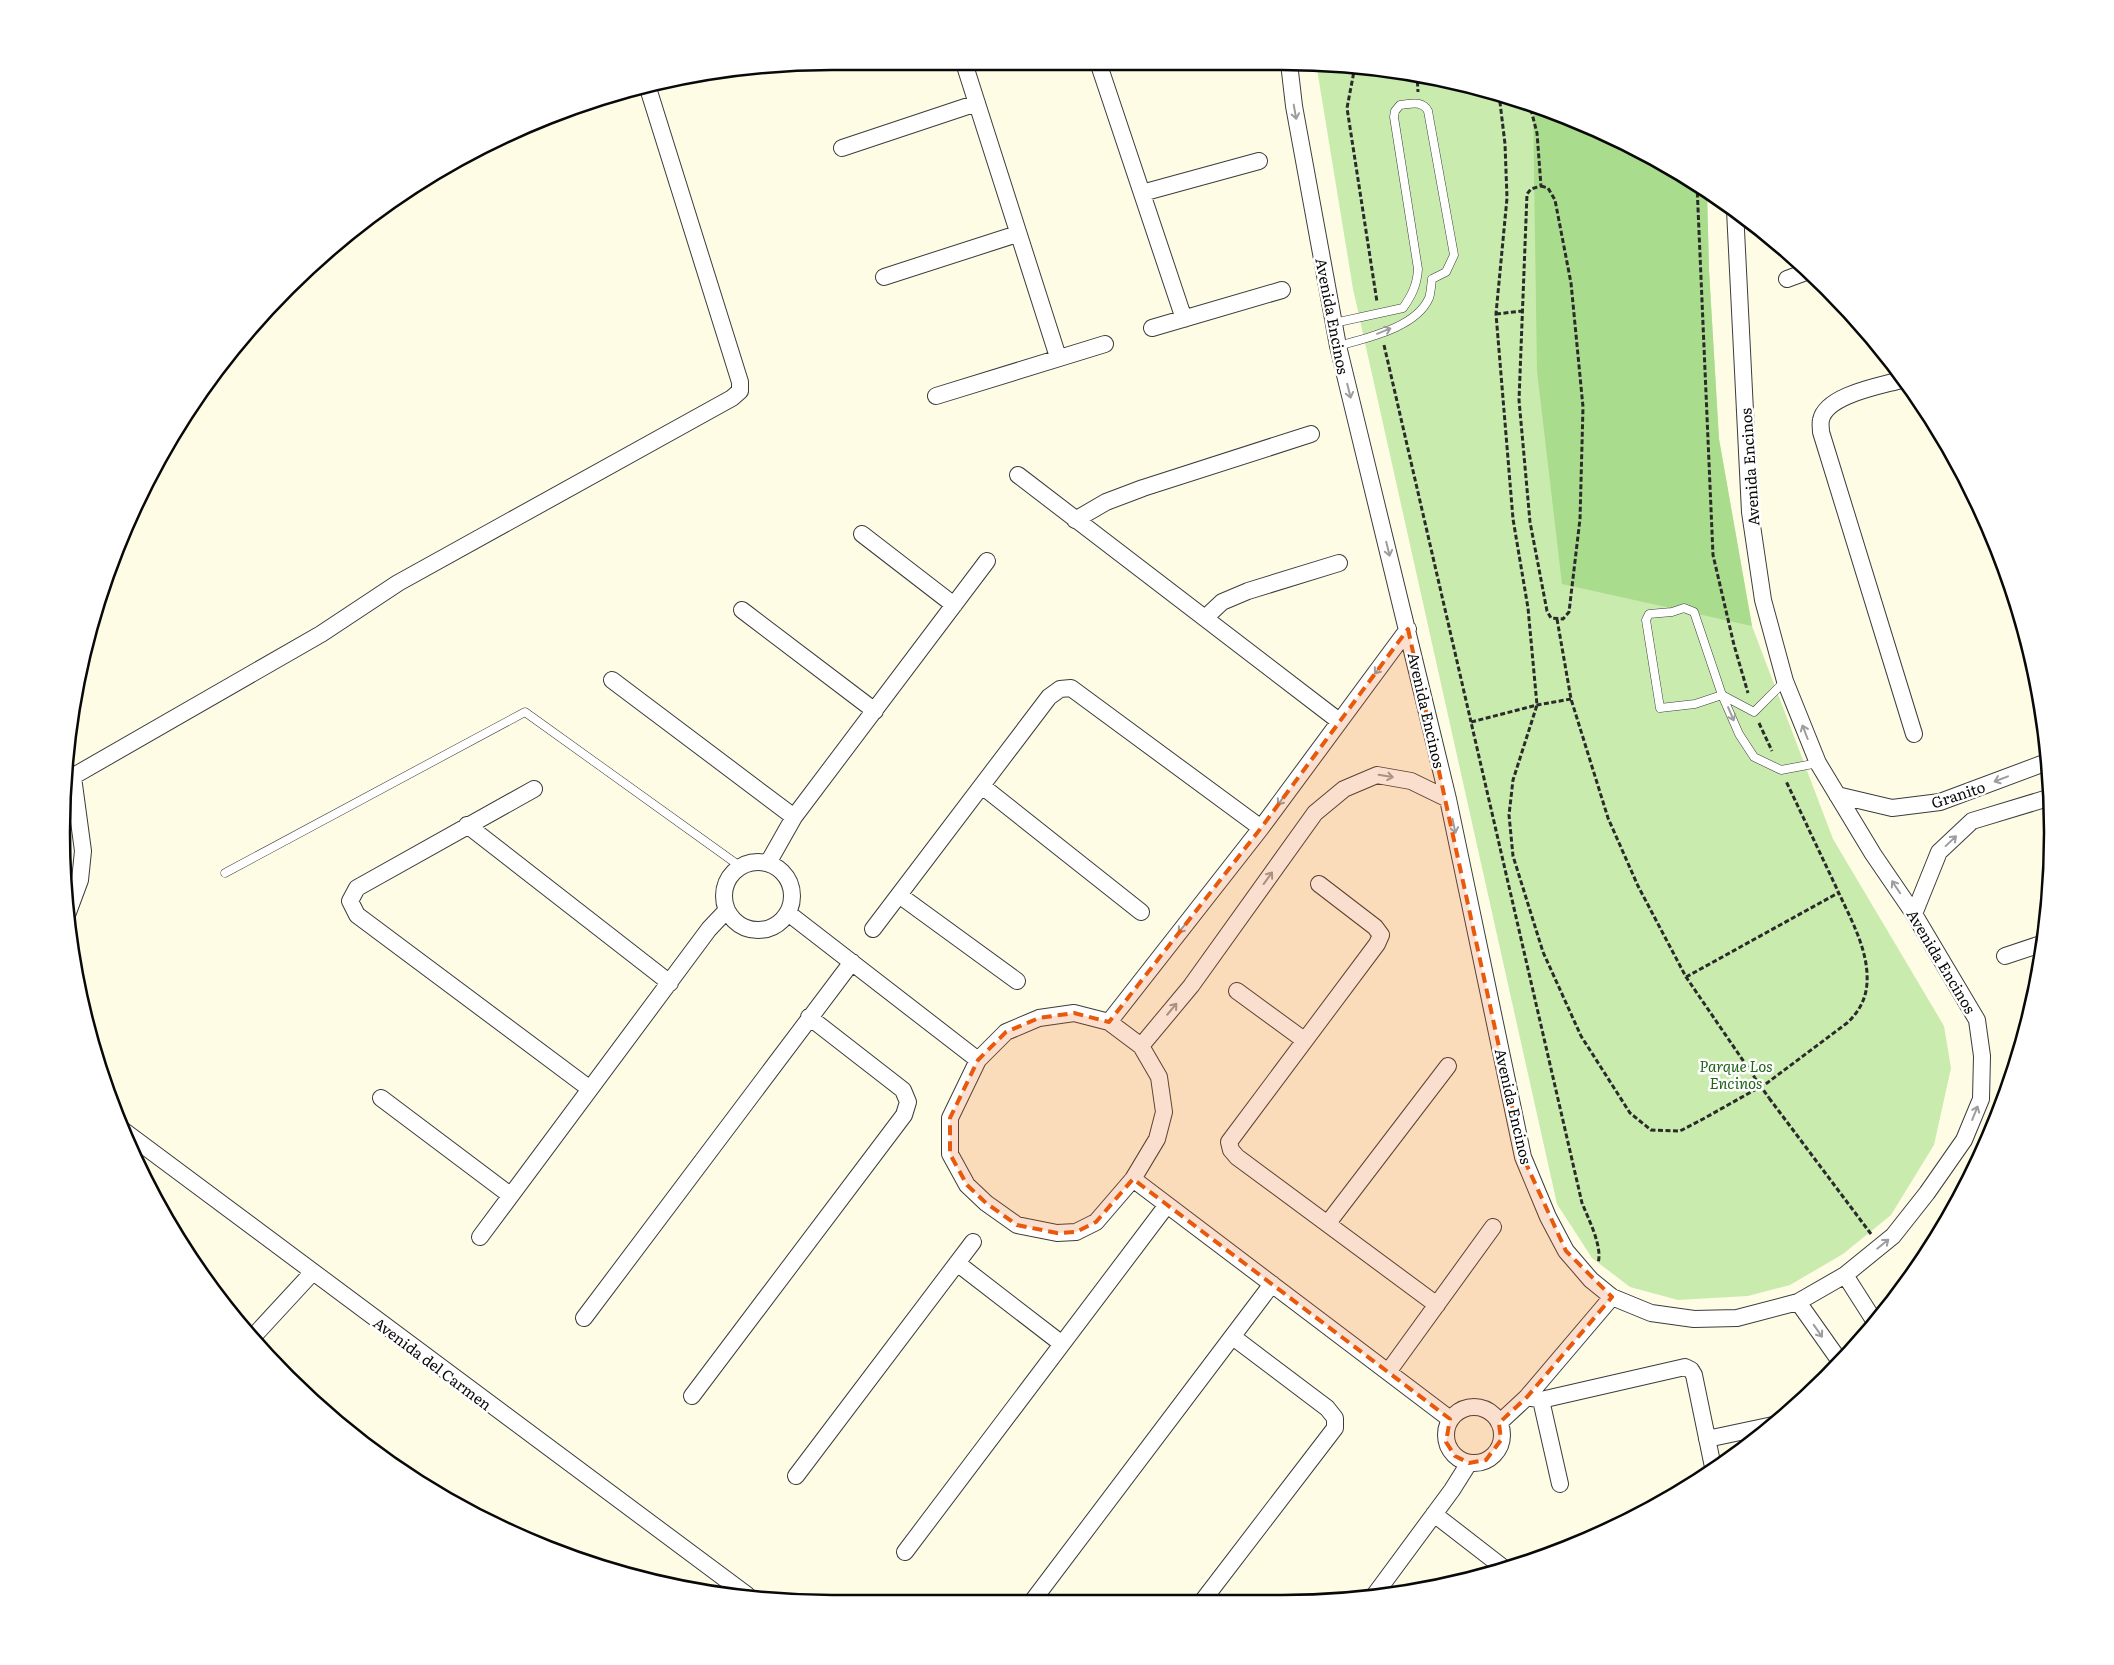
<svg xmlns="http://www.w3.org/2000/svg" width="2114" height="1665" font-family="Literata,serif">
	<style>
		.green { fill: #c9ebae }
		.forest { fill: #aadc8d }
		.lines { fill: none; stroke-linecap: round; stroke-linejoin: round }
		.lane-casing { stroke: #3c3c3c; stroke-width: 9 }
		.street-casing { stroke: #3c3c3c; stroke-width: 18 }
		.path { stroke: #2b2b2b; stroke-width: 3; stroke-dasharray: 5 2.5; stroke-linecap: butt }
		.lane { stroke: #fff; stroke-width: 8 }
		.street { stroke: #fff; stroke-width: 16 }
		.path-bridge { stroke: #2b2b2b; stroke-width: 3; stroke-dasharray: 5 2.5; stroke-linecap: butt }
		.oneway { stroke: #9d9d9d }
		.marked { fill: #e8590c; fill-opacity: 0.2; stroke: #e8590c; stroke-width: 4; stroke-dasharray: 10 6; stroke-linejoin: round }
		.labels { text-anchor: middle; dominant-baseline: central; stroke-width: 5; stroke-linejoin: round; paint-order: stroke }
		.street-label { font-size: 15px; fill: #090909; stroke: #fff }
		.park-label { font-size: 15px; font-style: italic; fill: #216318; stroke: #fff }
		.rim { fill: none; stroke: #090909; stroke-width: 2.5 }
	</style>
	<rect width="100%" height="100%" fill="#fffce6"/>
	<path class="green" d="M 1316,63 L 1332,63 L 1432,76 L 1530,102 L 1667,164 L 1707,191 L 1709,270 L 1719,439 L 1752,626 L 1833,839 L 1944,1026 L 1951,1068 L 1934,1145 L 1891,1215 L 1843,1254 L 1790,1285 L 1748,1296 L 1678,1300 L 1630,1287 L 1592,1258 L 1557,1204 L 1353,289 Z"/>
	<path class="forest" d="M 1533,104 L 1667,164 L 1707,191 L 1709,270 L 1719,439 L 1752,626 L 1562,584 L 1537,371 Z"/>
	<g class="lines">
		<defs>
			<path id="lane" d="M 1334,323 L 1403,308 C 1412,295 1417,285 1418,269 L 1394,117 L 1395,111 L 1400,105 C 1411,104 1422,100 1428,111 L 1454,255 L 1446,272 L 1432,279
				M 1338,346 C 1366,338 1416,328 1429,298 C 1431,293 1431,285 1432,279
				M 1684,608 L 1694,612 L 1722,695 L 1695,704 L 1660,708 L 1646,620 L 1649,614 L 1672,612 Z
				M 1785,681 L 1754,712 L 1722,695 L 1739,734 L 1754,757 L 1781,770 L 1818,763
				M 225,873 L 525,712 L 741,867"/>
			<path id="street" d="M 1289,63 L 1294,106 L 1338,346 L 1448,799 L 1523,1157 L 1548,1217 L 1566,1251 L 1591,1280 L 1612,1297 L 1651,1313 L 1694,1319 L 1737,1318 L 1798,1302 L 1845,1275 L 1893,1236 L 1927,1193 L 1964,1140 L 1981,1099 L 1982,1056 L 1977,1020 L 1914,914 L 1873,854 L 1818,763 L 1785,681 L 1763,600 L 1750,512 L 1735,210
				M 1099,65 L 1184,319
				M 965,66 L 1058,357
				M 842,148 L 977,103
				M 1142,193 L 1259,161
				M 884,277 L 1017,234
				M 1787,279 L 1806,272
				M 1152,328 L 1282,290
				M 1901,380 C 1880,386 1826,395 1821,420 C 1820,424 1821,428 1821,432 L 1914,734
				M 936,396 L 1105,344
				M 1018,475 L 1339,721
				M 1075,520 L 1106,502 L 1143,488 L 1311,434
				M 862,534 L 954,605
				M 742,610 L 875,711
				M 1205,618 L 1222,602 L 1248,591 L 1339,563
				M 612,680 L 794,817
				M 65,781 L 321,634 L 398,583 L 732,398 L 740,391 L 740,382 L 647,85
				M 982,786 L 1141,912
				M 534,789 L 357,888 L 350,901 L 357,915 L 590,1089
				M 1837,795 L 1892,808 L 1940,802 L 2047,762
				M 467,825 L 670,983
				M724 896a34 34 0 1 1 68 0a34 34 0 1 1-68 0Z
				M 768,863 L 794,817 L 987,561
				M 1319,884 L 1375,927 L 1381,935 L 1377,944 L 1229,1142 L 1231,1150 L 1237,1157 L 1437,1305
				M 899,895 L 1017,981
				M 788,913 L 978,1060
				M 1914,914 L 1939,852 L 1972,821 L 2048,798
				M 67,915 L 80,880 L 83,851 L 73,777
				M 873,929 L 1049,697 L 1060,689 L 1071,688 L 1261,828
				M 2005,956 L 2041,944
				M 1237,991 L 1304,1040
				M 1074,1013 L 1109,1022 L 1141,1046 L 1159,1077 L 1164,1112 L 1157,1139 L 1133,1179 L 1096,1222 L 1076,1232 L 1057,1233 L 1017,1225 L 986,1203 L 967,1185 L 950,1154 L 950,1118 L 978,1060 L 1006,1032 L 1039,1018 Z
				M 1109,1022 L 1261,828 L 1408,629
				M 1141,1046 L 1191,986 L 1315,813 L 1344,789 L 1377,775 L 1411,781 L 1448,799
				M 381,1098 L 510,1195
				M 120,1128 L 747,1595
				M 1133,1179 L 1450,1419
				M 1328,1223 L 1448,1066
				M 480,1237 L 709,929 L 727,910
				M 957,1263 L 1062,1344
				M 1845,1275 L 1875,1322
				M 1798,1302 L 1839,1360
				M 584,1318 L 852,962
				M 252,1338 L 312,1273
				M 1388,1372 L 1493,1227
				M 692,1396 L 904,1115 L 908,1102 L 903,1090 L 809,1017
				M 1527,1397 L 1541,1400 L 1685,1367 L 1691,1370 L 1694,1375 L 1713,1467
				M 1541,1400 L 1560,1484
				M1446 1435a28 28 0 1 1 56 0a28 28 0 1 1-56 0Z
				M 1499,1423 L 1527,1397 L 1612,1297
				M 1707,1439 L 1773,1425
				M 796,1476 L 973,1242
				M 1434,1514 L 1505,1569
				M 905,1552 L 1167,1205
				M 1373,1597 L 1452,1490 L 1469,1463
				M 1031,1603 L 1272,1284
				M 1201,1603 L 1335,1428 L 1335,1418 L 1327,1408 L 1233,1337"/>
		</defs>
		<use href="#lane" class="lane-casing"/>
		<use href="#street" class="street-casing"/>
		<path class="path" d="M 1355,66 L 1347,108 L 1377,302
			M 1417,74 L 1418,92
			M 1499,94 L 1505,144 L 1507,198 L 1496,314 L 1513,519 L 1528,608 L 1537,705 L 1513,780 L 1509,815 L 1513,856 L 1543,952 L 1581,1036 L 1630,1113 L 1651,1130 L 1680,1131 L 1703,1119 L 1767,1083 L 1847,1023 C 1859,1012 1866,999 1867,983 C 1869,950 1850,918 1837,889 C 1820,853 1803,817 1786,781
			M 1529,102 L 1537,133 L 1541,186
			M 1697,185 L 1713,555 L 1734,645 L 1748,693
			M 1541,186 L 1548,188 L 1555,200 L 1571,283 L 1583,407 L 1580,519 L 1569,612 L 1563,619 L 1551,618 L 1547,611 L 1530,522 L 1519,400 L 1527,194 L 1531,189 Z
			M 1496,314 L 1522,311
			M 1384,345 L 1471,722
			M 1557,619 L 1571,699 L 1608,818 L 1638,886 L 1686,977 L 1755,1078
			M 1571,699 L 1537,705 L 1471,722 L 1582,1203 C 1588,1218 1603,1247 1598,1263
			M 1759,723 L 1772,751
			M 1686,977 L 1838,893
			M 1769,1098 L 1871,1234"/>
		<use href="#lane" class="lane"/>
		<use href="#street" class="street"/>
		<path class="path-bridge" d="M 1755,1078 L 1769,1098"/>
	</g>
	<defs><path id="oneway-shaft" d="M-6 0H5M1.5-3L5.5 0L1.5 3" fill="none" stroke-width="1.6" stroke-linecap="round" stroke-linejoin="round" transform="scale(1.25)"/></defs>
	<g class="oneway">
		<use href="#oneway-shaft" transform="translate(1295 112) rotate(80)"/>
		<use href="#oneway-shaft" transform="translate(1384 331) rotate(-22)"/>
		<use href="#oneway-shaft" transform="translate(1349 391) rotate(76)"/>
		<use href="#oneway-shaft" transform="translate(1388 549) rotate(76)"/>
		<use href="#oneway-shaft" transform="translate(1379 668) rotate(127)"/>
		<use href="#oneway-shaft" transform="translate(1731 714) rotate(67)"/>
		<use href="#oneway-shaft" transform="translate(1805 732) rotate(-111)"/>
		<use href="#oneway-shaft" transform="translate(1386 776) rotate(10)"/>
		<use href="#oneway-shaft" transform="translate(2001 779) rotate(159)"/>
		<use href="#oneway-shaft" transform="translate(1282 799) rotate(126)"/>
		<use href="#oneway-shaft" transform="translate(1454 826) rotate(78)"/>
		<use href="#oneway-shaft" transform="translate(1951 841) rotate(-43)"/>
		<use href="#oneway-shaft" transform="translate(1268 878) rotate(-54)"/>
		<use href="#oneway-shaft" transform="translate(1896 887) rotate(-124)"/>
		<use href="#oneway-shaft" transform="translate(1183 927) rotate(128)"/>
		<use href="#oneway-shaft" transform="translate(1172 1009) rotate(-50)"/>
		<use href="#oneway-shaft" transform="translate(1975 1113) rotate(-68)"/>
		<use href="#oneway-shaft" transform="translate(1883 1244) rotate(-39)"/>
		<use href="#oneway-shaft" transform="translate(1818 1331) rotate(55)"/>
	</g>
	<path class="marked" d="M 1408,629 L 1523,1157 L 1566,1251 L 1612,1297 L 1527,1397 L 1499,1423 L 1501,1440 L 1486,1460 L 1469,1463 L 1455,1456 L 1446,1442 L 1450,1419 L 1133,1179 L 1096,1222 L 1076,1232 L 1057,1233 L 1017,1225 L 986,1203 L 967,1185 L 950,1154 L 950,1118 L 978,1060 L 1006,1032 L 1039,1018 L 1074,1013 L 1109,1022 L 1261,828 Z"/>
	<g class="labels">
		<g class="street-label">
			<text transform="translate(1333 316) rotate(79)">Avenida Encinos</text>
			<text transform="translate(1749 467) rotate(-94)">Avenida Encinos</text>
			<text transform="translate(1427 710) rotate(77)">Avenida Encinos</text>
			<text transform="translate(1958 794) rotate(-18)">Granito</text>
			<text transform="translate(1942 961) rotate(59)">Avenida Encinos</text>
			<text transform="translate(1514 1106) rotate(77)">Avenida Encinos</text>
			<text transform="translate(433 1363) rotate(37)">Avenida del Carmen</text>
		</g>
		<g class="park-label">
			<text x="1736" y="1065">Parque Los<tspan x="1736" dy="17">Encinos</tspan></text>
		</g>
	</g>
	<path d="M0 0H2114V1665H0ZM832 70H1282A762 762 0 0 1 2044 832V833A762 762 0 0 1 1282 1595H832A762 762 0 0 1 70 833V832A762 762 0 0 1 832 70Z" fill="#fff" fill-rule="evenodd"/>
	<path class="rim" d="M832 70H1282A762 762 0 0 1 2044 832V833A762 762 0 0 1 1282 1595H832A762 762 0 0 1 70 833V832A762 762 0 0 1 832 70Z"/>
</svg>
